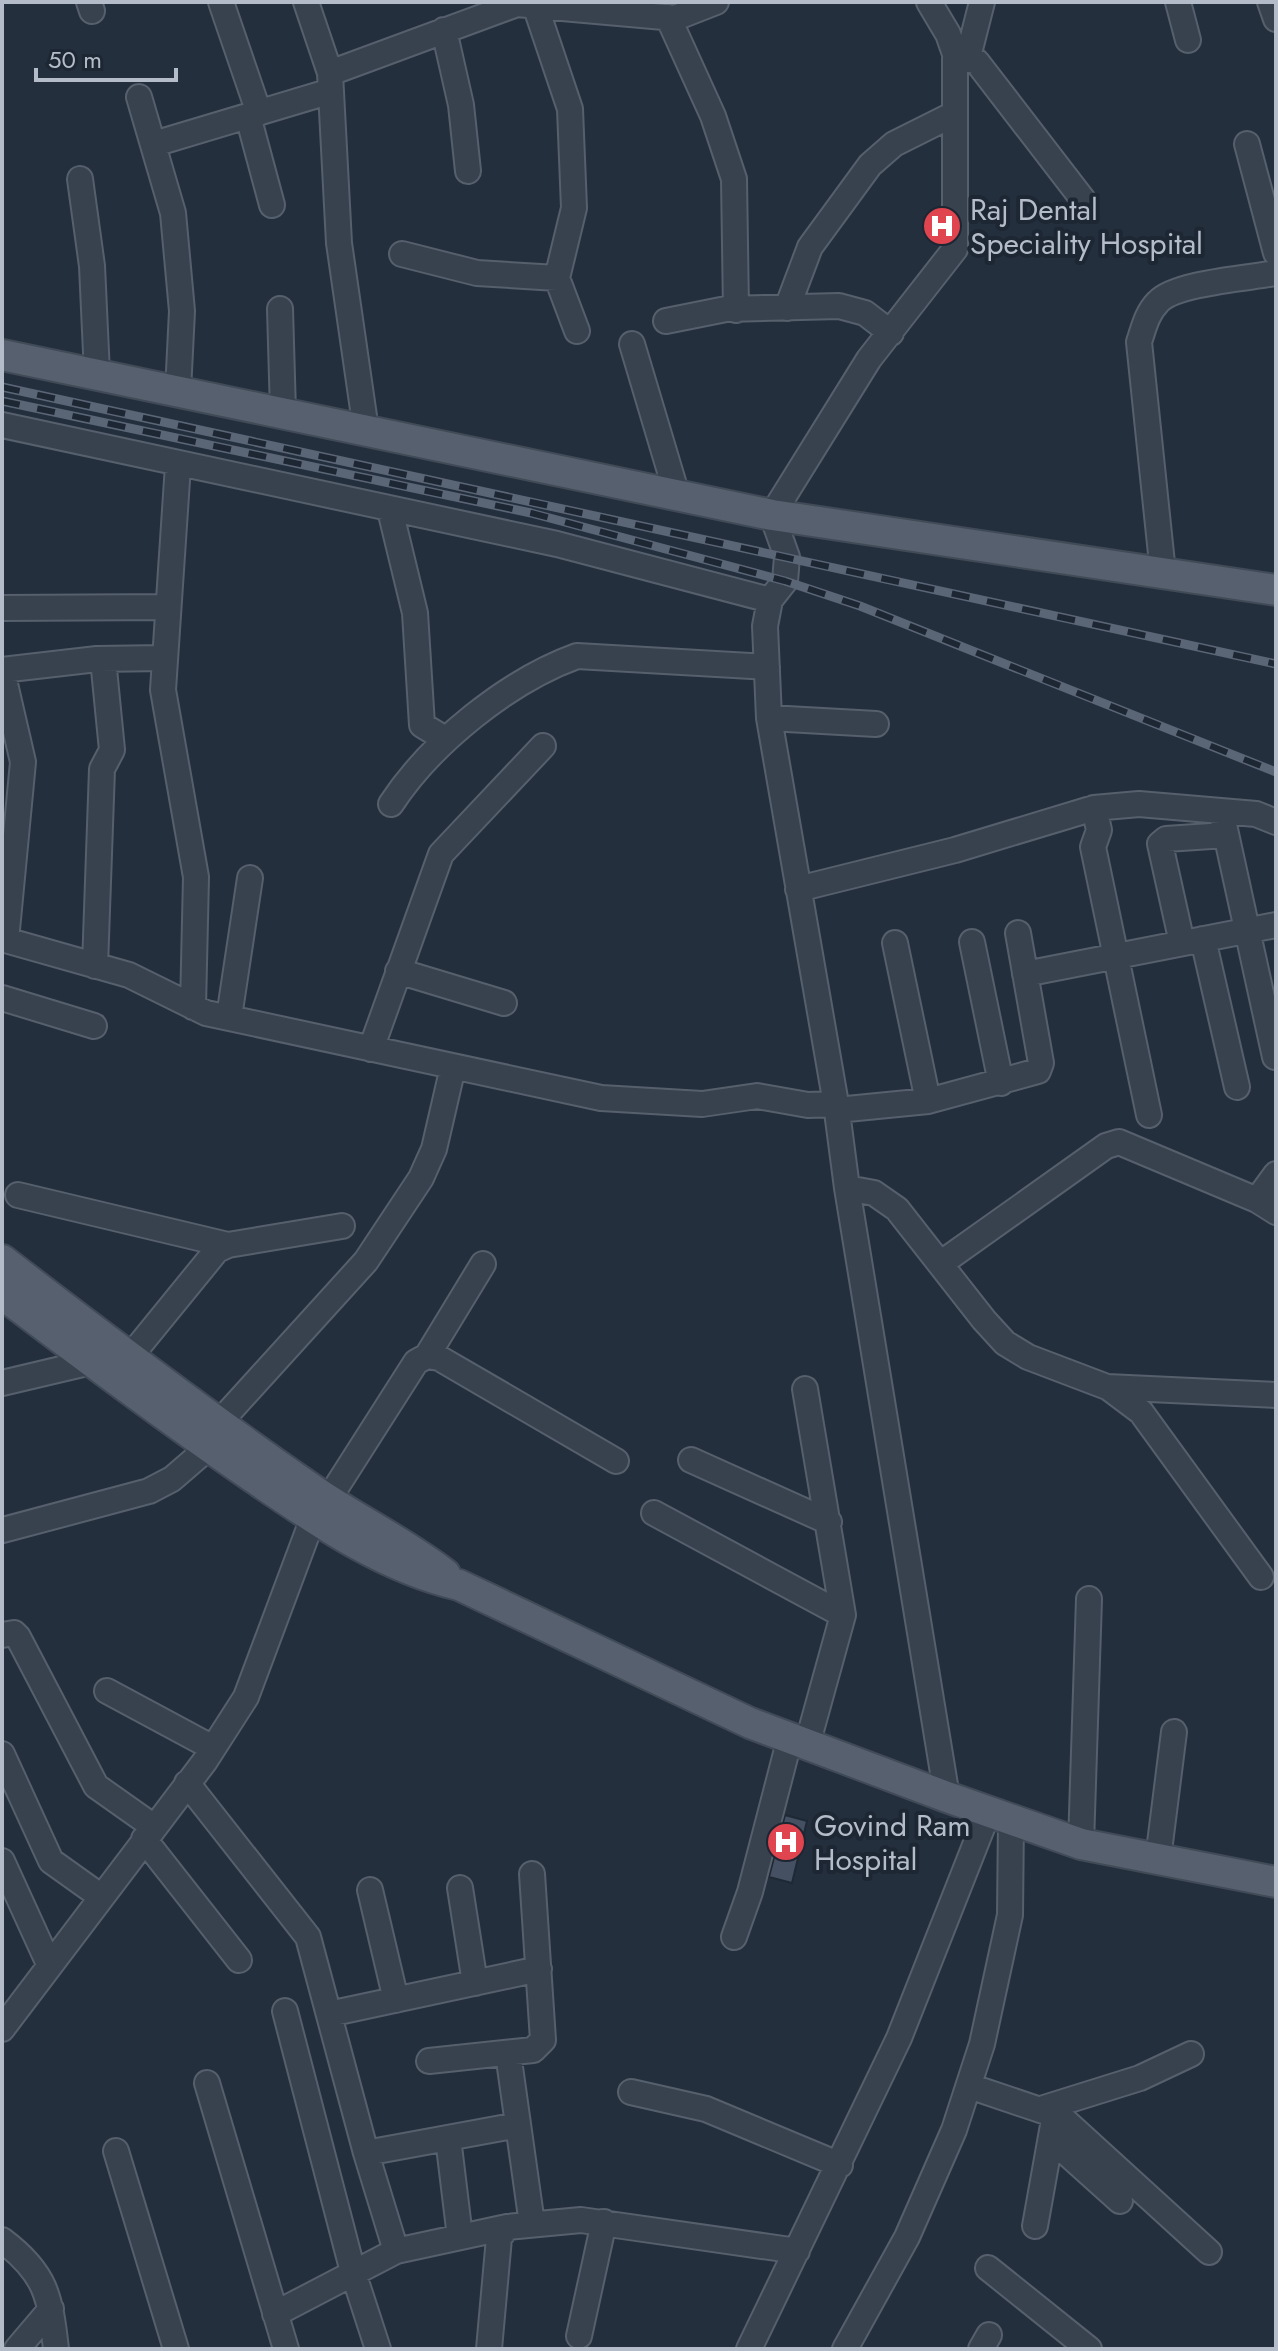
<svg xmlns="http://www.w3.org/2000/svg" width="1278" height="2351" font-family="Jost,sans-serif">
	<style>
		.building { fill: #455162; stroke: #1f2835; stroke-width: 2 }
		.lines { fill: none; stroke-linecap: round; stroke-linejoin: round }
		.minor-casing { stroke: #565f6c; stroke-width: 28 }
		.major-casing { stroke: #414a57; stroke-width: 34 }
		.minor { stroke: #38414e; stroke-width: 24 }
		.major { stroke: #56606e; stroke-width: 30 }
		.rail-casing { stroke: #5a6575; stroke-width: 9 }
		.rail { stroke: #1d2633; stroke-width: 6; stroke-dasharray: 18; stroke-linecap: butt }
		.labels { text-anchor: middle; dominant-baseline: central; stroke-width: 8; stroke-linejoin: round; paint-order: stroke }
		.poi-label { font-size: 30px; fill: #b4bcc9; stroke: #1d2633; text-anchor: start }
	</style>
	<rect width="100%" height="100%" fill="#242f3e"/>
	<path class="building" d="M 785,1815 L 807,1821 L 792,1883 L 769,1877 Z"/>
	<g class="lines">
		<defs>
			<path id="minor" d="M 89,2 L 92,11
				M 221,2 L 259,113
				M 306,2 L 330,73 L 339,243 L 366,430
				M 929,2 L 948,34 L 955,54 L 955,249 L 869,359 L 772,515 L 787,557 L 785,581 L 770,600 L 765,626 L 769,718 L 836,1104 L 847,1188 L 947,1797
				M 1178,2 L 1188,40
				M 1270,2 L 1276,19
				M 535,5 L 570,109 L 574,208 L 557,278 L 577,331
				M 668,17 L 713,116 L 734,179 L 736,310
				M 444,30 L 461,105 L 468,171
				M 955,54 L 977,62 L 1084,201
				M 968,57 L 982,2
				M 330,73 L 517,4 L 675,18 L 716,2
				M 139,97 L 173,213 L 182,311 L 178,391
				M 248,116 L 272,205
				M 154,144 L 331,91
				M 1247,144 L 1276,253
				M 80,179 L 92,266 L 97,374
				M 402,254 L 477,273 L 557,278
				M 787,308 L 810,247 L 870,165 L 894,144 L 954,114
				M 280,309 L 283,412
				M 666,321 L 726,309 L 839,306 L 865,313 L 891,333
				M 632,344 L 677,495
				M 2,425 L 557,544 L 770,600
				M 178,465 L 163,690 L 196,877 L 193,1007
				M 390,510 L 415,613 L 422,725 L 445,739
				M 1163,573 L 1139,342 C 1144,327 1147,313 1158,302 C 1175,283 1249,278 1276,273
				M 2,608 L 168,607
				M 2,670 L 97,659 L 164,658
				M 2,671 L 23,762 L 6,940
				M 769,718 L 876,724
				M 391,804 C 431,743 508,681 577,656 L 767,667
				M 1094,808 L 1099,830 L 1093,847 L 1149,1115
				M 1221,811 L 1275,1057
				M 798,889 L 955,850 L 1094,808 L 1139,804 L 1256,814 L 1276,822
				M 2,939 L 129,975 L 206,1013 L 601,1098 L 702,1104 L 757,1096 L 808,1105 L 836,1104
				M 1203,939 L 1237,1087
				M 972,942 L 1001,1083
				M 895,943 L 928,1101
				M 1182,943 L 1160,844 L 1166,839 L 1226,835
				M 95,966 L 102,769 L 112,750 L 103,659
				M 398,971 L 504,1003
				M 1025,974 L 1276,925
				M 2,998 L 94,1026
				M 229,1017 L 250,878
				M 371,1049 L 441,854 L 543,746
				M 837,1110 L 928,1101 L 1038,1071 L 1041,1063 L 1018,933
				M 847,1188 L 874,1193 L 897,1209 L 984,1320 L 1005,1343 L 1028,1357 L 1107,1387 L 1276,1395
				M 18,1195 L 228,1245
				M 1257,1200 L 1276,1174
				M 940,1264 L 1106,1146 L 1119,1142 L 1257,1200 L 1276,1212
				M 427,1356 L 483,1264
				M 129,1358 L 217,1250 L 228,1245 L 342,1226
				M 2,1383 L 91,1362
				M 1109,1388 L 1141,1412 L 1261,1577
				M 805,1389 L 843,1615 L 807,1745
				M 218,1424 L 366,1261 L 421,1178 L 434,1149 L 453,1067
				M 691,1460 L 829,1522
				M 328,1500 L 416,1362 L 427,1356 L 439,1358 L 616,1461
				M 654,1513 L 843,1615
				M 3,1530 L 149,1491 L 172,1479 L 209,1447
				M 2,1635 L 14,1633 L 18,1637 L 96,1786 L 154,1827
				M 107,1691 L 213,1748
				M 2,1754 L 51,1861 L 100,1896
				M 187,1783 L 308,1937 L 366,2153 L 396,2251
				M 144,1839 L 239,1960
				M 1081,1844 L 1089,1599
				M 1158,1859 L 1174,1732
				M 2,1861 L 49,1964
				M 460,1888 L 475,1983
				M 370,1890 L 396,2000
				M 734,1937 L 750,1892 L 790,1738
				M 285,2011 L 353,2272 L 378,2349
				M 329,2014 L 539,1969
				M 2,2029 L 205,1761 L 246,1697 L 319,1502
				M 508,2053 L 532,2224
				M 429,2061 L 533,2050 L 543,2040 L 532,1874
				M 207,2083 L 286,2349
				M 969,2086 L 1061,2117 L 1209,2252
				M 631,2092 L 706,2109 L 840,2165
				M 1044,2108 L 1140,2078 L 1191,2054
				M 448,2138 L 460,2237
				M 1051,2139 L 1120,2201
				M 116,2151 L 176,2349
				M 366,2153 L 518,2125
				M 1035,2226 L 1055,2114
				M 2,2240 C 46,2273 50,2296 56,2349
				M 988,2268 L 1089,2349
				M 275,2314 L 396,2251 L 507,2227
				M 579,2336 L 604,2222
				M 17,2349 L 51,2309
				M 489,2349 L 499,2238 L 507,2227 L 581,2220 L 797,2251
				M 749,2349 L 899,2038 L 989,1810
				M 845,2349 L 907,2237 L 954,2130 L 982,2044 L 1010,1915 L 1011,1818
				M 981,2349 L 989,2335"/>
			<path id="major" d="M 2,355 L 772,515 L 1276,590
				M 2,1260 C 102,1337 202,1413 306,1485 C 351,1517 401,1540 445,1574
				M 2,1294 C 85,1357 168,1419 254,1478 C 317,1521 384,1568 459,1585 L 750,1723 L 947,1797 L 1081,1844 L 1276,1882"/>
		</defs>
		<use href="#minor" class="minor-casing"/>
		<use href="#major" class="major-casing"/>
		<use href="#minor" class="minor"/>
		<use href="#major" class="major"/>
		<defs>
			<path id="rail" d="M 2,387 L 1276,664
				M 2,401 L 531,513 L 785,581 L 860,606 L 1276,772"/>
		</defs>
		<use href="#rail" class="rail-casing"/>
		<use href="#rail" class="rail"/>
	</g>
	<defs>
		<symbol id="hospital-disc" viewBox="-11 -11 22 22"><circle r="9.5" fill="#e0444e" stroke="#1d2633"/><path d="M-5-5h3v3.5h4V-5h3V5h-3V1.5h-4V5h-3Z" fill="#fff"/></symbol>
	</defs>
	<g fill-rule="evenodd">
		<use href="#hospital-disc" x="920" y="204" width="44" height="44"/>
		<use href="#hospital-disc" x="764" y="1820" width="44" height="44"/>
	</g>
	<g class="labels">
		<g class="poi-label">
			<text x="970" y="209">Raj Dental<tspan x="970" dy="34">Speciality Hospital</tspan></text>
			<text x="814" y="1825">Govind Ram<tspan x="814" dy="34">Hospital</tspan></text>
		</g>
	</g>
	<rect width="1278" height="2351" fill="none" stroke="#b4bcc9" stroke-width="8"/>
	<path d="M36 68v12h140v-12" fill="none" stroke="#b4bcc9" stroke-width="4"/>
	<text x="48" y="68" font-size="24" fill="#b4bcc9" stroke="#1d2633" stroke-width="6" paint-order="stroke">50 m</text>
</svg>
